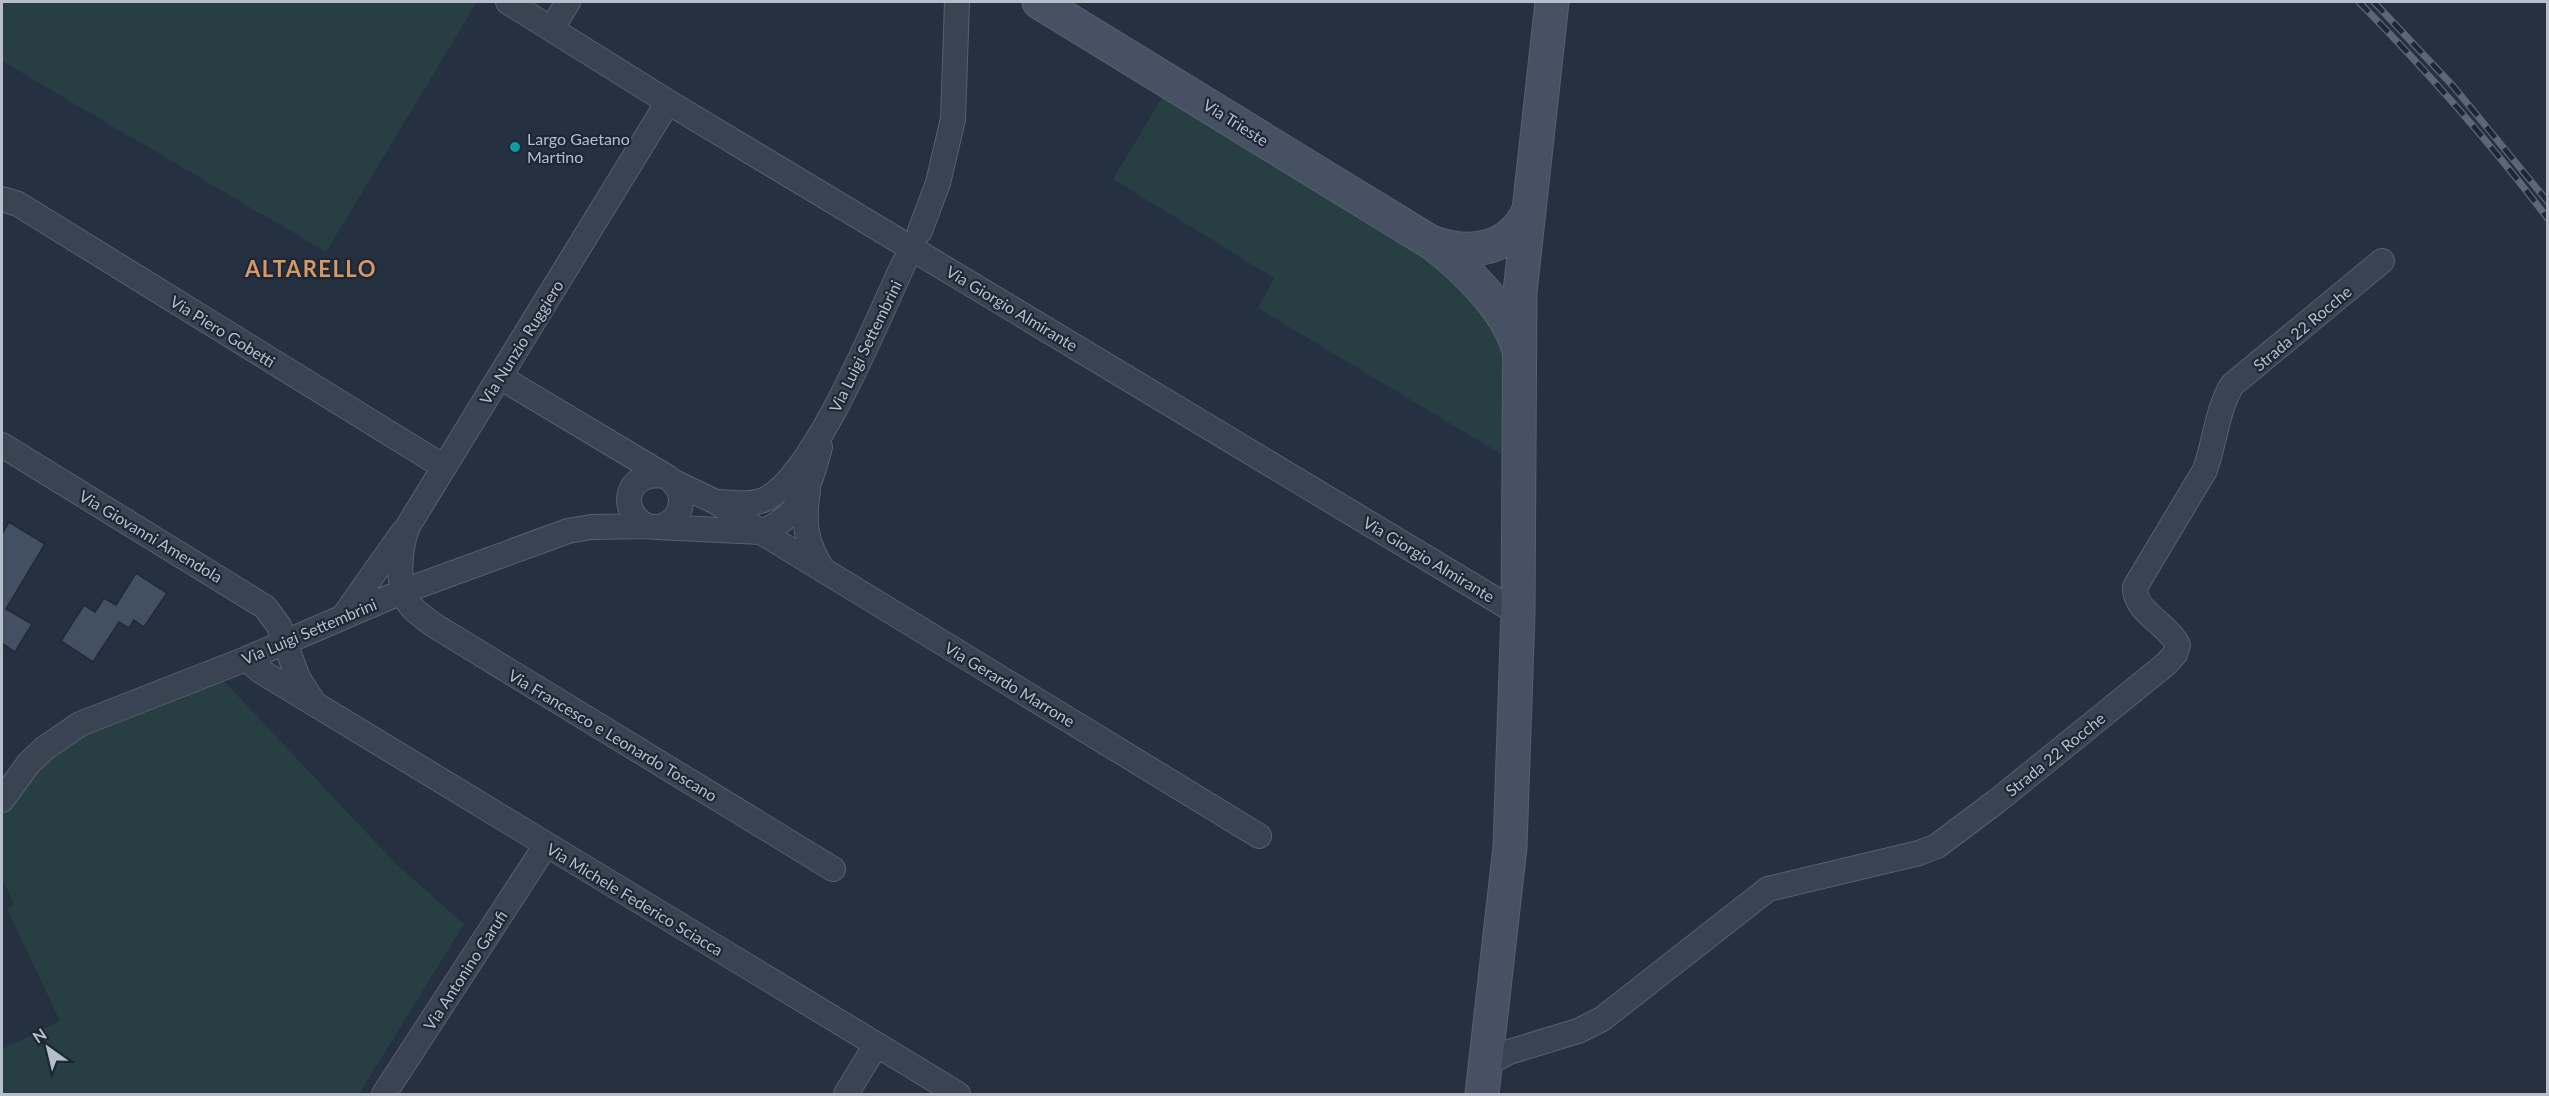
<svg xmlns="http://www.w3.org/2000/svg" width="2549" height="1096" font-family="Lato,sans-serif">
	<style>
		.green { fill: #273f42 }
		.building { fill: #435063; stroke: #202938; stroke-width: 1.5 }
		.lines { fill: none; stroke-linecap: round; stroke-linejoin: round }
		.street-casing { stroke: #57606e; stroke-width: 26 }
		.secondary-casing { stroke: #57606e; stroke-width: 35 }
		.street { stroke: #394351; stroke-width: 24 }
		.secondary { stroke: #475164; stroke-width: 33 }
		.rail-casing { stroke: #5b6678; stroke-width: 7 }
		.rail { stroke: #1e2736; stroke-width: 4.5; stroke-dasharray: 14; stroke-linecap: butt }
		.culture-dot { fill: #0f9aa8; stroke: #1e2736; stroke-width: 2 }
		.labels { text-anchor: middle; dominant-baseline: central; stroke-width: 4.5; stroke-linejoin: round; paint-order: stroke }
		.street-label { font-size: 16px; fill: #b6becb; stroke: #1e2736 }
		.poi-label { font-size: 16px; fill: #b6becb; stroke: #1e2736; text-anchor: start }
		.district-label { font-size: 22px; font-weight: bold; letter-spacing: 1.5px; fill: #d99762; stroke: #1e2736 }
	</style>
	<rect width="100%" height="100%" fill="#253041"/>
	<path class="green" d="M 2,2 L 477,2 L 326,252 L 2,61 Z
		M 1163,96 L 1422,251 L 1486,312 L 1505,351 L 1506,457 L 1258,308 L 1274,278 L 1113,179 Z
		M 221,678 L 396,864 L 464,924 L 359,1094 L 2,1094 L 2,1049 L 60,1021 L 7,909 L 14,904 L 2,878 L 2,813 L 21,785 L 41,764 L 90,731 Z"/>
	<path class="building" d="M 9,522 L 45,544 L 6,609 L 32,624 L 15,652 L 2,643 L 2,534 Z
		M 136,573 L 167,593 L 144,627 L 134,620 L 129,628 L 119,622 L 93,662 L 61,641 L 84,605 L 95,612 L 104,598 L 116,605 Z"/>
	<g class="lines">
		<defs>
			<path id="street" d="M 508,2 L 668,102 L 1518,613
				M 552,28 L 568,2
				M 668,102 L 408,526 C 400,546 395,586 410,605 C 415,612 425,618 432,624 L 833,869
				M 2,199 L 18,204 L 444,467
				M 920,231 L 938,183 L 953,119 L 957,2
				M 500,377 L 667,477 C 701,501 666,544 638,520 C 633,515 629,507 629,500 C 630,479 650,472 667,477
				M 2,445 L 265,607 L 279,626 L 298,678 L 312,700
				M 674,482 L 716,502 L 761,532 L 1259,836
				M 808,490 C 803,523 805,542 823,570
				M 719,502 C 735,503 753,506 768,498 C 817,470 878,318 904,263
				M 657,527 L 761,532 C 801,517 810,484 820,447
				M 343,617 L 403,532
				M 246,659 L 262,672 L 958,1094
				M 2,800 L 29,763 L 45,748 L 80,724 L 246,659 L 404,591 L 568,531 L 591,527 L 648,526
				M 1485,1064 L 1509,1052 L 1578,1031 L 1602,1019 L 1768,889 L 1919,853 L 1937,846 L 1997,801 L 2166,664 L 2175,654 L 2178,645 C 2168,624 2134,612 2135,587 L 2205,470 C 2215,442 2217,410 2232,385 L 2382,261
				M 384,1094 L 546,845
				M 846,1094 L 876,1045"/>
			<path id="secondary" d="M 1039,2 L 1432,243 C 1464,267 1506,308 1518,347
				M 1434,243 C 1470,256 1510,250 1528,212
				M 1482,1094 L 1510,847 L 1518,613 L 1520,292 L 1552,2"/>
		</defs>
		<use href="#street" class="street-casing"/>
		<use href="#secondary" class="secondary-casing"/>
		<use href="#street" class="street"/>
		<use href="#secondary" class="secondary"/>
		<defs>
			<path id="rail" d="M 2359,2 C 2426,70 2490,142 2548,219
				M 2374,2 L 2453,86 L 2548,202"/>
		</defs>
		<use href="#rail" class="rail-casing"/>
		<use href="#rail" class="rail"/>
	</g>
	<circle class="culture-dot" cx="515" cy="147" r="6"/>
	<g class="labels">
		<g class="street-label">
			<text transform="translate(1236 122) rotate(32)">Via Trieste</text>
			<text transform="translate(1012 308) rotate(31)">Via Giorgio Almirante</text>
			<text transform="translate(2302 328) rotate(-40)">Strada 22 Rocche</text>
			<text transform="translate(223 331) rotate(32)">Via Piero Gobetti</text>
			<text transform="translate(521 342) rotate(-58)">Via Nunzio Ruggiero</text>
			<text transform="translate(865 346) rotate(-64)">Via Luigi Settembrini</text>
			<text transform="translate(151 536) rotate(31)">Via Giovanni Amendola</text>
			<text transform="translate(1429 559) rotate(31)">Via Giorgio Almirante</text>
			<text transform="translate(309 631) rotate(-23)">Via Luigi Settembrini</text>
			<text transform="translate(1010 684) rotate(31)">Via Gerardo Marrone</text>
			<text transform="translate(613 735) rotate(31)">Via Francesco e Leonardo Toscano</text>
			<text transform="translate(2055 754) rotate(-39)">Strada 22 Rocche</text>
			<text transform="translate(635 899) rotate(31)">Via Michele Federico Sciacca</text>
			<text transform="translate(465 970) rotate(-57)">Via Antonino Garufi</text>
		</g>
		<g class="poi-label">
			<text x="527" y="138">Largo Gaetano<tspan x="527" dy="18">Martino</tspan></text>
		</g>
		<g class="district-label">
			<text x="311" y="268">ALTARELLO</text>
		</g>
	</g>
	<rect width="2549" height="1096" fill="none" stroke="#b6becb" stroke-width="6"/>
	<g transform="translate(48 1048) rotate(326)" stroke="#1e2736" stroke-width="4.5" paint-order="stroke">
	<path d="M0-4.5L10 22L0 15L-10 22Z" fill="#b6becb"/>
	<text y="-9" font-size="16" font-weight="bold" text-anchor="middle" fill="#b6becb">N</text>
	</g>
</svg>
